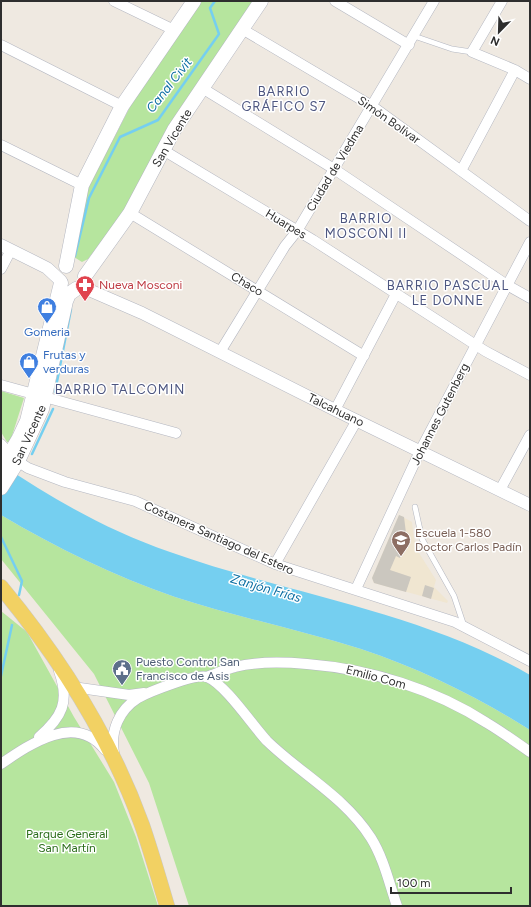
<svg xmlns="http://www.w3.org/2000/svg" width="531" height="907" font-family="Figtree,sans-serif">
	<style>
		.education { fill: #f0e6d1 }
		.green { fill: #b6e59e }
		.water { fill: #75cff0 }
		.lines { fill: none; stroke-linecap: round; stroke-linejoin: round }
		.stream { stroke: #75cff0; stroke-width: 2.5 }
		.building { fill: #cbc7bf }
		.service-casing { stroke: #b4b7c1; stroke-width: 6 }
		.minor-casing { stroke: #b4b7c1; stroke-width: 11 }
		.tertiary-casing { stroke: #b4b7c1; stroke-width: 13 }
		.secondary-casing { stroke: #b4b7c1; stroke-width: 15 }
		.primary-casing { stroke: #c9c9c9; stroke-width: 16 }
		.service { stroke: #fff; stroke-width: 5 }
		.minor { stroke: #fff; stroke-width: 10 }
		.tertiary { stroke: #fff; stroke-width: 12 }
		.secondary { stroke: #fff; stroke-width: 14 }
		.primary { stroke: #f2d163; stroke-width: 15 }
		.labels { text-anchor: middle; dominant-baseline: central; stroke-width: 3; stroke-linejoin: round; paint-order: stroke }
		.street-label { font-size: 12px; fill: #2e2e2e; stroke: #fff }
		.health-label { font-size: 12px; fill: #be3a42; stroke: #fff; text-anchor: start }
		.shop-label { font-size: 12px; fill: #366cbe; stroke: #fff }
		.education-label { font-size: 12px; fill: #785e54; stroke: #fff; text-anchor: start }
		.service-label { font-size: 12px; fill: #4e5e75; stroke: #fff; text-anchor: start }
		.park-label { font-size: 12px; fill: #2c6e1b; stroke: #fff }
		.water-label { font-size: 13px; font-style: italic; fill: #0d6fa3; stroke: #fff }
		.neighbourhood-label { font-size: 13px; letter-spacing: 1px; fill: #4d5680; stroke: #fff }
	</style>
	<rect width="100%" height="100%" fill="#efe9e1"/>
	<path class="education" d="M 399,515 L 412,522 L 414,539 L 419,553 L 436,580 L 434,587 L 448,601 L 447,603 L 374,583 L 372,578 Z"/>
	<path class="green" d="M 202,1 L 253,1 L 197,84 L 128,207 L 88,259 L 82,262 L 74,257 L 84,196 L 131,105 Z
		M 1,391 L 24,398 L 10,442 L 7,442 L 1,432 Z
		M 1,515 C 57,548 114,576 175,597 C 237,617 300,630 361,649 C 421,669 478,697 530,730 L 530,906 L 189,906 L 149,783 L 94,674 L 1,559 Z
		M 1,611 L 27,632 L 74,717 L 114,782 L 136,837 L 158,906 L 1,906 Z"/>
	<path class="water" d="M 1,464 C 54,500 109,531 170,552 C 291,595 417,610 530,675 L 530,730 C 478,697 421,669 361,649 C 300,630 237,617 175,597 C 114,576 57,548 1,515 Z"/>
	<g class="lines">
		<path class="stream" d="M 75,256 L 89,198 L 120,137 L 158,120 L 219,34 L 210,8 L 215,1
			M 55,392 L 71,309
			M 32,454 L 53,409
			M 1,537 L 22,581 L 19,595
			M 1,676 L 12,625"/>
	</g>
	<path class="building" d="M 399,515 L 404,517 L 406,533 L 401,545 L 405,547 L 400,558 L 396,556 L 390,570 L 411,577 L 406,592 L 374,583 L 372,578 Z
		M 425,585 L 434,588 L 431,599 L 422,596 Z"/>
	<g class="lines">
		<defs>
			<path id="service" d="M 414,36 L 452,49 L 472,52
				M 415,507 L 422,539 L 454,596 L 464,626"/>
			<path id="minor" d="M 114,1 L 174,30
				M 335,1 L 409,45
				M 502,1 L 472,52 L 515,70 L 530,79
				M 242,29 L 372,106 L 530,221
				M 1,45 L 122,106
				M 202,88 L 334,169 L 507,285 L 530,298
				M 1,145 L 82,185
				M 163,150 L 313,240 L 485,351 L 530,375
				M 461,171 L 515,70
				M 130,213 L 364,356
				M 1,269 L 11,250
				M 220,352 L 285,246 L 297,231 L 434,1
				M 1,385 L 176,433
				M 335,410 L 396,294
				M 1,444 L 14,459 L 28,468 L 65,482 L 135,501 L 275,564 L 455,622 L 530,661
				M 500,490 L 530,435
				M 275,564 L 357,420
				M 356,589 L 420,451 L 530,242
				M 206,677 C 216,674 225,669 235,667 C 258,661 284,662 307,664 C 370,669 434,689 487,723 C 502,732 516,742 530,752
				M 73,687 L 129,695 L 144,693
				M 39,737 C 62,717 70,702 59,671
				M 114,753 C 110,731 119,710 138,698 C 149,692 196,673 207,677 C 226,685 252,725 267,741 C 301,774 345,797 371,838 C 384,859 389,883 397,906
				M 1,764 C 30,744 76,712 105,750"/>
			<path id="tertiary" d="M 1,245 L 47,268 L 61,281
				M 77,288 L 89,290 L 142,313 L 335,410 L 530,505"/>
			<path id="secondary" d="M 66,266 L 82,185 L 122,106 L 194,1
				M 85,276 L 130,213 L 174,130 L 261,1
				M 1,469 L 19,438 L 27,421 L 61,283
				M 1,488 L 18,461 L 42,409 L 66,301 L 69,294 L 76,289"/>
			<path id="primary" d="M 1,587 C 59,657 111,739 142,825 C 151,851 159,879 167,906"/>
		</defs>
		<use href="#service" class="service-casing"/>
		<use href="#minor" class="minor-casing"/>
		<use href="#tertiary" class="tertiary-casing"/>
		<use href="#secondary" class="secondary-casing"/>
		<use href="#primary" class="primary-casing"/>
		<use href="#service" class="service"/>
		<use href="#minor" class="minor"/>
		<use href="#tertiary" class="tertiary"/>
		<use href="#secondary" class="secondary"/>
		<use href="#primary" class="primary"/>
	</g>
	<defs>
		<symbol id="pharmacy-pin" viewBox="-11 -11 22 30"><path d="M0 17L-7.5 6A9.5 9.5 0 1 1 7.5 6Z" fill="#e0444e" stroke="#fff"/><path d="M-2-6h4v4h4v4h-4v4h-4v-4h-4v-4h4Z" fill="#fff"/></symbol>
		<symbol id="shop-pin" viewBox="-11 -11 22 30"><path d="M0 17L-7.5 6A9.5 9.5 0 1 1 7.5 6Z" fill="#3f7fe0" stroke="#fff"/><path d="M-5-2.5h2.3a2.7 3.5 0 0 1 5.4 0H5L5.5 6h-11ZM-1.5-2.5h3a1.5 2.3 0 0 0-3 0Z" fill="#fff"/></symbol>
		<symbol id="school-pin" viewBox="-11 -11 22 30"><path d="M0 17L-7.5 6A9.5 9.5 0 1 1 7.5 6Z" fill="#8d6e63" stroke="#fff"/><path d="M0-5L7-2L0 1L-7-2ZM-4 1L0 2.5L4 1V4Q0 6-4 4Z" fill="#fff"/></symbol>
		<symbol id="civic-pin" viewBox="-11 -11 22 30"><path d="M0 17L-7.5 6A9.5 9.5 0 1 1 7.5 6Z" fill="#5c6f8a" stroke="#fff"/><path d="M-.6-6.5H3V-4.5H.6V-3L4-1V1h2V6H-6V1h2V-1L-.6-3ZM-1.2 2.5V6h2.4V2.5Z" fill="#fff"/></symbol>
	</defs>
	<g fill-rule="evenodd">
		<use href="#pharmacy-pin" x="74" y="274" width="22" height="30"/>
		<use href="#shop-pin" x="36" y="296" width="22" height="30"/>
		<use href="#shop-pin" x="18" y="351" width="22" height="30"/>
		<use href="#school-pin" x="390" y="529" width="22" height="30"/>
		<use href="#civic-pin" x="111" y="658" width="22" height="30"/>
	</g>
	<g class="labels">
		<g class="street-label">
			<text transform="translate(389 120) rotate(35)">Simón Bolívar</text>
			<text transform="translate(172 138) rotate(-59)">San Vicente</text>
			<text transform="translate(335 168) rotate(-59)">Ciudad de Viedma</text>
			<text transform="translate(286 224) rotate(31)">Huarpes</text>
			<text transform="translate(247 284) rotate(31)">Chaco</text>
			<text transform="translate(336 410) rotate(26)">Talcahuano</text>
			<text transform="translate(440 414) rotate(-63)">Johannes Gutenberg</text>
			<text transform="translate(29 435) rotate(-65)">San Vicente</text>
			<text transform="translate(219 538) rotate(24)">Costanera Santiago del Estero</text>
			<text transform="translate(376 677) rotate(15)">Emilio Com</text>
		</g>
		<g class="health-label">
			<text x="99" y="285">Nueva Mosconi</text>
		</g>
		<g class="shop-label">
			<text x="47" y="332">Gomeria</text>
			<text x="43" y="355" text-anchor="start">Frutas y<tspan x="43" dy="14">verduras</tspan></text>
		</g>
		<g class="education-label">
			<text x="415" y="533">Escuela 1-580<tspan x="415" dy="14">Doctor Carlos Padín</tspan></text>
		</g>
		<g class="service-label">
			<text x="136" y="662">Puesto Control San<tspan x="136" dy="14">Francisco de Asis</tspan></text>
		</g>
		<g class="park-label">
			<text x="67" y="834">Parque General<tspan x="67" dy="14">San Martín</tspan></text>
		</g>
		<g class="water-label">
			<text transform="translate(169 85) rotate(-52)">Canal Civit</text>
			<text transform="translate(266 588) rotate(16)">Zanjón Frías</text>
		</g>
		<g class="neighbourhood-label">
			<text x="284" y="91">BARRIO<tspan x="284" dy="15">GRÁFICO S7</tspan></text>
			<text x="366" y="218">BARRIO<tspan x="366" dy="15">MOSCONI II</tspan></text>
			<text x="448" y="285">BARRIO PASCUAL<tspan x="448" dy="15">LE DONNE</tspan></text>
			<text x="120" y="389">BARRIO TALCOMIN</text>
		</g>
	</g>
	<rect width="531" height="907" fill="none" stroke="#2e2e2e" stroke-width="4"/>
	<g transform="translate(499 32) rotate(203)" stroke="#ffffff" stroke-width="3" paint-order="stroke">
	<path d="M0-3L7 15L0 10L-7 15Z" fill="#2e2e2e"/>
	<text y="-6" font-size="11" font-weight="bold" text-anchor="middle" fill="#2e2e2e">N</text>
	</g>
	<path d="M391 887v6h120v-6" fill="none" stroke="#2e2e2e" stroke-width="2"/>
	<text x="397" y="887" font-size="12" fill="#2e2e2e" stroke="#ffffff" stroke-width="3" paint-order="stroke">100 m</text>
</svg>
